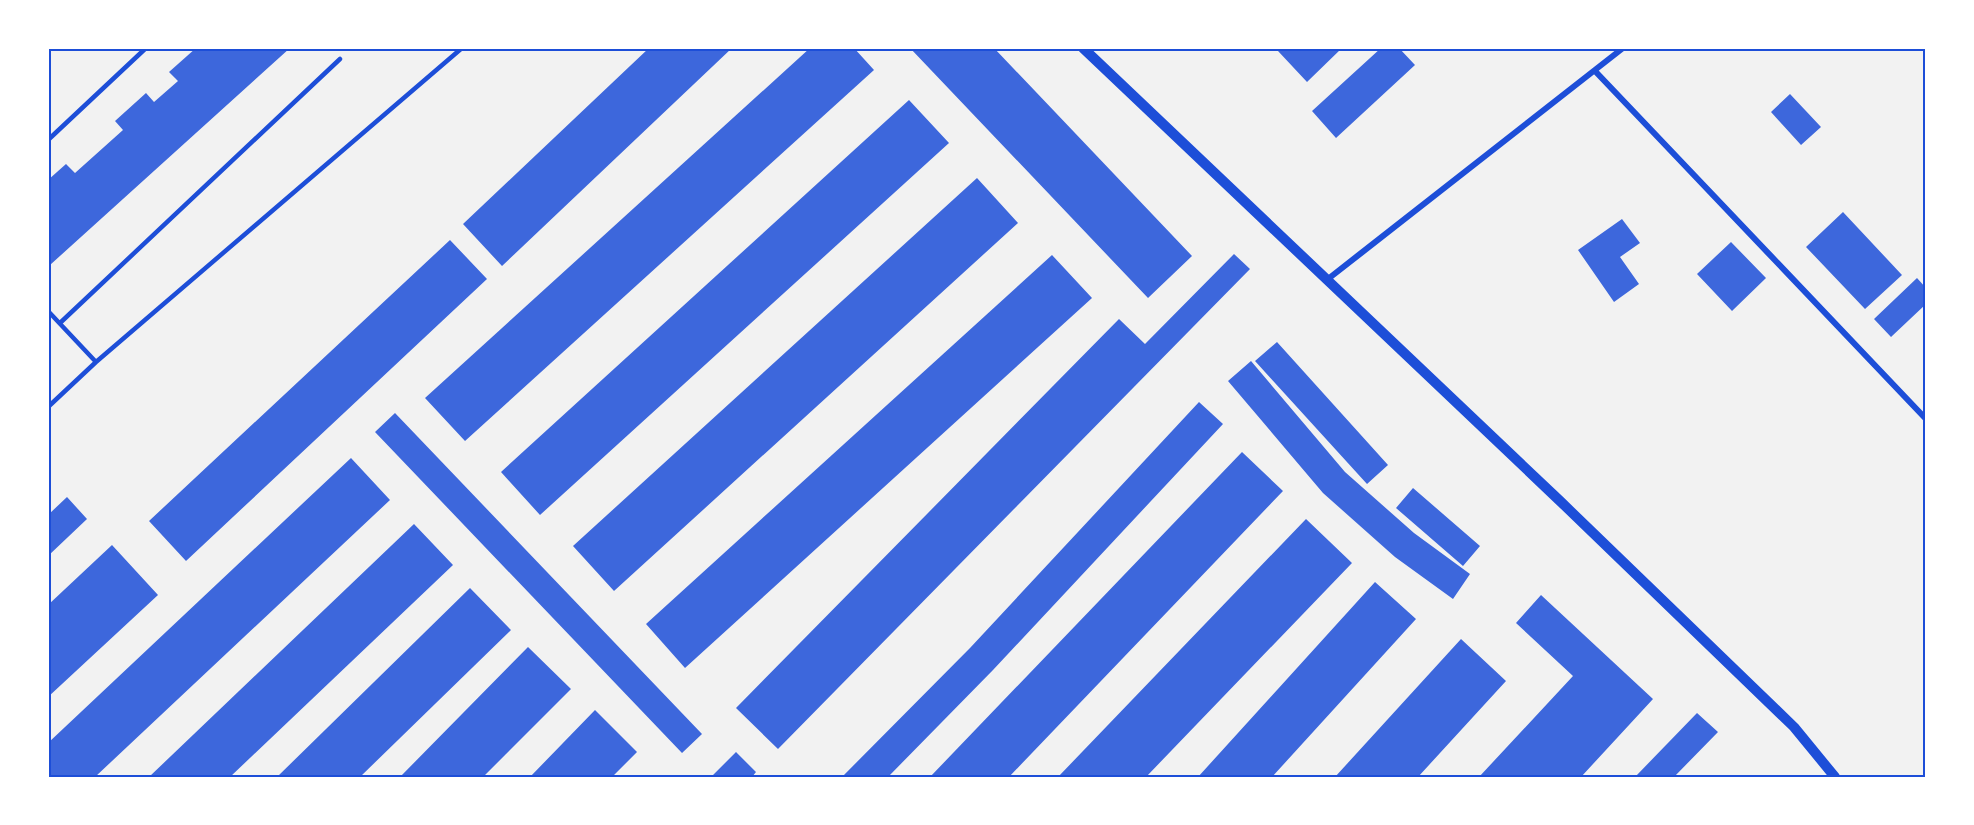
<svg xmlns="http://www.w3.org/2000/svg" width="1974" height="825" font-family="Overpass,sans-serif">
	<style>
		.building { fill: #3d67dc }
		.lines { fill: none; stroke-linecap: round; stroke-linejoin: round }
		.service { stroke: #1d4ed8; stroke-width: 4.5 }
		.minor { stroke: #1d4ed8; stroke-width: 6 }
		.tertiary { stroke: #1d4ed8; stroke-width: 10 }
		.neatline { fill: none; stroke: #1d4ed8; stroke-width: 2 }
	</style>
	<rect width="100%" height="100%" fill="#f2f2f2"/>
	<path class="building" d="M 196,48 L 211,48 L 212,50 L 214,48 L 290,48 L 50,265 L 48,263 L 48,180 L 66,164 L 75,173 L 123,130 L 115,121 L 146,93 L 154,102 L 178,81 L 169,72 Z
		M 649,48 L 732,48 L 502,266 L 463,224 Z
		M 810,48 L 854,48 L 874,70 L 465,441 L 425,398 Z
		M 910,48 L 994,48 L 1192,256 L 1148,298 Z
		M 1281,48 L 1342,48 L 1307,82 L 1278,51 Z
		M 1381,48 L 1399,48 L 1415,65 L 1336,138 L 1312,111 Z
		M 1790,94 L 1821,127 L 1801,145 L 1771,112 Z
		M 909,100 L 949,143 L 540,515 L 501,472 Z
		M 977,178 L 1018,223 L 614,591 L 573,546 Z
		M 1843,212 L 1902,275 L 1865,309 L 1806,247 Z
		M 1622,219 L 1640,243 L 1620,257 L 1639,284 L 1614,302 L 1578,250 Z
		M 450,240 L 487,279 L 186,561 L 149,521 Z
		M 1731,242 L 1766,278 L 1732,311 L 1697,274 Z
		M 1234,254 L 1250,269 L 778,749 L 736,708 L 1119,319 L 1145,344 Z
		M 1052,255 L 1092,298 L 685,668 L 646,624 Z
		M 1917,278 L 1926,288 L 1926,304 L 1891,337 L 1874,319 Z
		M 1277,342 L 1388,465 L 1367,484 L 1255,361 Z
		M 1251,361 L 1345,472 L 1414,533 L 1470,574 L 1453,599 L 1395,557 L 1323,493 L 1228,381 Z
		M 1199,402 L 1223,424 L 993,670 L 888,777 L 842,777 L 970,648 Z
		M 395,413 L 702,734 L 682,753 L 375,432 Z
		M 1242,452 L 1283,491 L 1009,777 L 930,777 Z
		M 351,458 L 390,500 L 95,777 L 48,777 L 48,743 Z
		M 1413,488 L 1480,546 L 1463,566 L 1396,508 Z
		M 67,497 L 87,519 L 48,556 L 48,515 Z
		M 1306,519 L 1352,563 L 1146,777 L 1058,777 Z
		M 414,524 L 453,565 L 230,777 L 149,777 Z
		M 112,545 L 158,595 L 48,697 L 48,605 Z
		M 1375,582 L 1416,619 L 1272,777 L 1198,777 Z
		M 470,588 L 511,630 L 360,777 L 277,777 Z
		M 1541,595 L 1653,699 L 1581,777 L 1479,777 L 1573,676 L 1516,623 Z
		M 1461,639 L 1506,681 L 1418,777 L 1335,777 Z
		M 528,647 L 571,689 L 483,777 L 400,777 Z
		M 595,710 L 637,752 L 612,777 L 530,777 Z
		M 1697,713 L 1718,732 L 1674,777 L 1635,777 Z
		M 736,752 L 756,772 L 752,777 L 711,777 Z"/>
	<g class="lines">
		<path class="service" d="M 48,140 L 146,48
			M 48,311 L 96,362
			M 60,323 L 340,59
			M 48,407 L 96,362 L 462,48"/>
		<path class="minor" d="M 1595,71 L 1926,419
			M 1328,279 L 1623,48"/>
		<path class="tertiary" d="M 1083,48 L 1560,501 L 1794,727 L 1835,777"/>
	</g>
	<rect width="1974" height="825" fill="none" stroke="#ffffff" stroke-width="99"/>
	<rect x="50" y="50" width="1874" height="726" class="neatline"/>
</svg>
